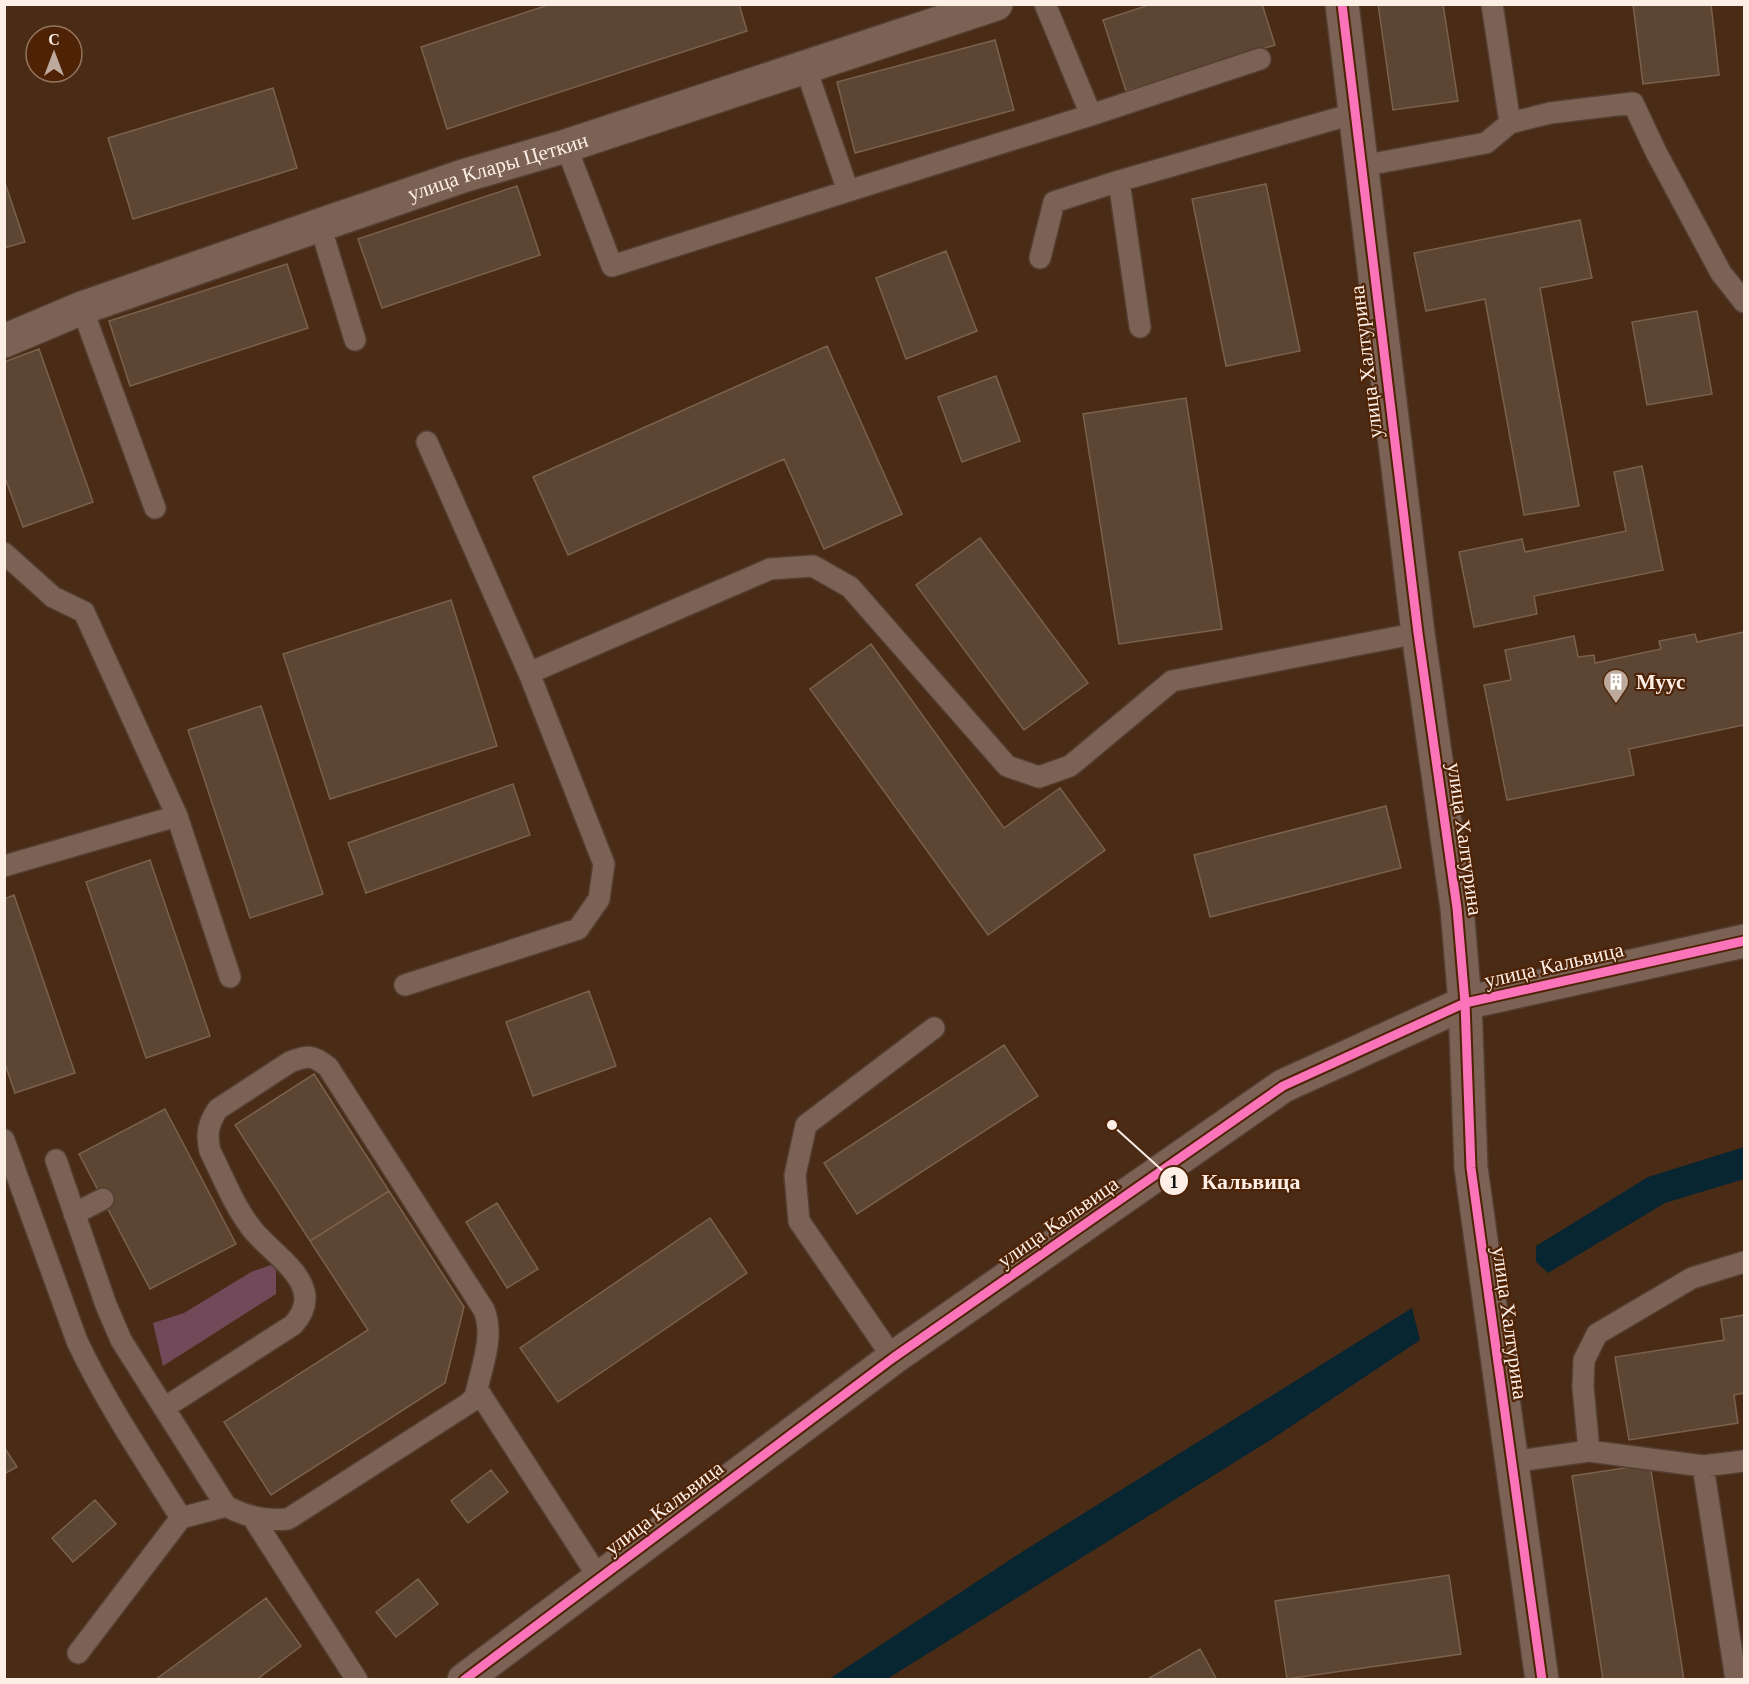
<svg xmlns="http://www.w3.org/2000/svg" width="1749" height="1684" font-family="Georgia,serif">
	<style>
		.green { fill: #714958 }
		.water { fill: #072632 }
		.building { fill: #5c4633; stroke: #79614d; stroke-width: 1.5 }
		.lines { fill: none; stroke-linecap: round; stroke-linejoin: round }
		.service-casing { stroke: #533f32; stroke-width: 24 }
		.minor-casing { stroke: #533f32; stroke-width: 36 }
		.tertiary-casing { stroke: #533f32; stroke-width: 36 }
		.service { stroke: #7b6254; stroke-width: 21 }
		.minor { stroke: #7b6254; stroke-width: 33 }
		.tertiary { stroke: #7b6254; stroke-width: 33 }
		.cycleway-casing { stroke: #4e2205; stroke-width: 13 }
		.cycleway { stroke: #fb73b8; stroke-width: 9 }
		.labels { text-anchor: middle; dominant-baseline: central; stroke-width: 4.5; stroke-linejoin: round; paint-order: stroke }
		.street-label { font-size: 21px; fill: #fdeee6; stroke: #4e2205 }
		.poi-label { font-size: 21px; font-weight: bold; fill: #fdeee6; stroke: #4e2205; text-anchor: start }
		.leader { fill: none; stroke: #fdeee6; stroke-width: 2 }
		.callout-dot { fill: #fdeee6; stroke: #4e2205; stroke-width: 2 }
		.mark-label { font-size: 18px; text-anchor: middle; font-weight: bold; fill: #111 }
		.callout-label { font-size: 22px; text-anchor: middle; font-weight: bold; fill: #fdeee6; stroke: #4e2205; stroke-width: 4.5; stroke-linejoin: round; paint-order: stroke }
	</style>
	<rect width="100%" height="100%" fill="#4a2b16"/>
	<path class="green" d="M 276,1263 L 276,1294 L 163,1366 L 153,1323 L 184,1313 L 251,1272 Z"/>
	<path class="water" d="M 1744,1147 L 1744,1179 L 1665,1203 L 1548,1273 L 1536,1262 L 1536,1246 L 1648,1177 Z
		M 1412,1308 L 1420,1340 L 1272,1439 L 887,1679 L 829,1679 L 1025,1550 Z"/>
	<path class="building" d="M 551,4 L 739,4 L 747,31 L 447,129 L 421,47 Z
		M 1152,4 L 1262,4 L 1275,45 L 1126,91 L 1103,20 Z
		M 1378,4 L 1443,4 L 1458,101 L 1393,110 Z
		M 1633,4 L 1711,4 L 1719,75 L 1643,84 Z
		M 995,40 L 1014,110 L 855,153 L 837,82 Z
		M 273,88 L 297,168 L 133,219 L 108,138 Z
		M 4,180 L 25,242 L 4,248 Z
		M 1266,184 L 1300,351 L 1226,366 L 1192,199 Z
		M 517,186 L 540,255 L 382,308 L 358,239 Z
		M 1580,220 L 1592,278 L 1540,288 L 1579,506 L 1524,515 L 1485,299 L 1426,311 L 1414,253 Z
		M 946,251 L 977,331 L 906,359 L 876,278 Z
		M 287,264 L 308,328 L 130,386 L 109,321 Z
		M 1697,311 L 1712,394 L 1647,405 L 1632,322 Z
		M 827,346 L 902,514 L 824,549 L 784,459 L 568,555 L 533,477 Z
		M 39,349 L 93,502 L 23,527 L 4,475 L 4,362 Z
		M 996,376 L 1020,441 L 962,462 L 938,397 Z
		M 1186,398 L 1222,629 L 1119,644 L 1083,414 Z
		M 1642,466 L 1663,570 L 1534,596 L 1537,614 L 1474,627 L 1459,552 L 1522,539 L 1525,552 L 1626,531 L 1614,472 Z
		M 980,538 L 1088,683 L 1024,730 L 916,585 Z
		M 451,600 L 497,746 L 330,799 L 283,654 Z
		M 1744,632 L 1744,725 L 1629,749 L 1634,775 L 1507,800 L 1484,685 L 1511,680 L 1505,650 L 1574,636 L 1578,657 L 1594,655 L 1595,663 L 1661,649 L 1659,641 L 1695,634 L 1697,642 Z
		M 871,644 L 1004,828 L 1060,788 L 1105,850 L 988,935 L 810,689 Z
		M 261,706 L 323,894 L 250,918 L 188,730 Z
		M 513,784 L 530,835 L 366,893 L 348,843 Z
		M 1386,806 L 1401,868 L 1210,917 L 1194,855 Z
		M 150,860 L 210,1036 L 146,1058 L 86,882 Z
		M 14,895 L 75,1073 L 15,1093 L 4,1061 L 4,899 Z
		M 589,991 L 616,1066 L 533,1096 L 506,1022 Z
		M 1004,1045 L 1038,1096 L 857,1214 L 824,1163 Z
		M 314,1074 L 389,1191 L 310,1241 L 235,1125 Z
		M 165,1109 L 236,1244 L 150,1289 L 79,1154 Z
		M 389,1191 L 464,1307 L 445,1383 L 271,1495 L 224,1422 L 368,1330 L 310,1241 Z
		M 497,1203 L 538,1269 L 507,1288 L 466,1222 Z
		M 710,1218 L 747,1273 L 558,1402 L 520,1348 Z
		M 1744,1315 L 1744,1393 L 1734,1395 L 1738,1423 L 1629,1440 L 1615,1357 L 1724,1340 L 1721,1319 Z
		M 4,1447 L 17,1467 L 4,1474 Z
		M 1650,1464 L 1684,1680 L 1603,1680 L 1572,1476 Z
		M 491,1470 L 508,1492 L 468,1523 L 451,1501 Z
		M 95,1500 L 116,1524 L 73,1562 L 52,1538 Z
		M 1449,1575 L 1461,1654 L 1287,1679 L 1275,1601 Z
		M 418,1579 L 438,1604 L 396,1637 L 376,1612 Z
		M 266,1598 L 301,1646 L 256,1680 L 155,1680 Z
		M 1200,1649 L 1217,1680 L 1146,1680 Z"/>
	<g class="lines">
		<defs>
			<path id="service" d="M 1045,4 L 1091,115 L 1260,59
				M 805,66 L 848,191 L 1091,115
				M 1510,123 L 1550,113 L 1633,103 L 1656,152 L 1721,273 L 1744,302
				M 566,146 L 612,266 L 848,191
				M 1361,166 L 1486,143 L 1510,123 L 1492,4
				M 1119,181 L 1140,327
				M 320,225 L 355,340
				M 1040,258 L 1054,202 L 1119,181 L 1356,113
				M 82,308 L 155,508
				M 427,442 L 529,673 L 770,569 L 813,566 L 850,587 L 1007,766 L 1039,777 L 1070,766 L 1172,681 L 1418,633
				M 4,553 L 53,597 L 84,612 L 177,816 L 230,977
				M 4,866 L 177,816
				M 405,985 L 578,929 L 599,899 L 604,864 L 529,673
				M 4,1140 L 77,1341 C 106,1403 145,1460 181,1518 L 226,1506
				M 56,1160 L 106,1305 L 121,1340 L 226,1506 C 247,1517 265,1521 288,1519 L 469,1403 L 475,1397 L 477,1389 C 483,1363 494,1335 484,1310 L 328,1067 C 313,1055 308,1055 290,1062 L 218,1109 C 208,1123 206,1135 210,1151 C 223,1177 234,1206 252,1229 C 274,1257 329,1285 293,1325 L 164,1408
				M 74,1214 L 103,1199
				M 893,1358 L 799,1221 L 795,1175 L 806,1125 L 934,1028
				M 477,1389 L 599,1578
				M 1589,1451 L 1703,1466 L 1744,1461
				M 1511,1462 L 1589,1451 L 1583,1387 L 1584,1360 L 1597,1334 L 1692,1278 L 1744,1262
				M 1703,1466 L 1736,1680
				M 253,1518 L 357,1680
				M 78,1653 L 181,1518"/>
			<g id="minor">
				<path d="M 1342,4 L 1418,633 L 1457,908 L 1465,1003 L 1471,1168 L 1542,1680"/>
				<path id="s1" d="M 4,341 L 82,308 L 320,225 L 463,176 L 566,146 L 996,4"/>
			</g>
			<path id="tertiary" d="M 464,1680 L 893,1358 L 1283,1086 L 1465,1003 L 1744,941"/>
		</defs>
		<use href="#service" class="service-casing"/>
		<use href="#minor" class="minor-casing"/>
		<use href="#tertiary" class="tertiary-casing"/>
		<use href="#service" class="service"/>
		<use href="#minor" class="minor"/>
		<use href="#tertiary" class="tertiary"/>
		<defs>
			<path id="cycleway" d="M 1342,4 L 1418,633 L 1457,908 L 1465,1003 L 1471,1168 L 1542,1680
				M 464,1680 L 893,1358 L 1283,1086 L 1465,1003 L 1744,941"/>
		</defs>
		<use href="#cycleway" class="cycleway-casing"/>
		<use href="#cycleway" class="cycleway"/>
	</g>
	<defs>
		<symbol id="building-pin" viewBox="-11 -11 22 30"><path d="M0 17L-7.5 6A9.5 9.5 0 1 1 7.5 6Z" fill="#beaa9d" stroke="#4e2205"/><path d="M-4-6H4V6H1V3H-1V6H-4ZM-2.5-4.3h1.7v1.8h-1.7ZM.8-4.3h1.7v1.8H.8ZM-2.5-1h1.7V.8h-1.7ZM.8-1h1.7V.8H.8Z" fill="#fff"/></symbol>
	</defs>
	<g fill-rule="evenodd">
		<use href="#building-pin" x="1601" y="667" width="30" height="40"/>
	</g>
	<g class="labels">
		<g class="street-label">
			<text stroke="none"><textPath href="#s1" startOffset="524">улица Клары Цеткин</textPath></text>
			<text transform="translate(1366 362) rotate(-97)">улица Халтурина</text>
			<text transform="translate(1465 839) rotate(82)">улица Халтурина</text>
			<text transform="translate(1554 965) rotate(-13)">улица Кальвица</text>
			<text transform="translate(1058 1222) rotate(-35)">улица Кальвица</text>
			<text transform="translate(1510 1323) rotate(82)">улица Халтурина</text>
			<text transform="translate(664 1508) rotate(-37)">улица Кальвица</text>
		</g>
		<g class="poi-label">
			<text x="1636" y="682">Муус</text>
		</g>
	</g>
	<path class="leader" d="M1112 1125L1174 1181"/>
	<g class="callout-dot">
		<circle cx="1112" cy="1125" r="6"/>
		<circle cx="1174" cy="1181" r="15"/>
	</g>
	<g class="mark-label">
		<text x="1174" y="1188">1</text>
	</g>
	<g class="callout-label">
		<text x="1251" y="1189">Кальвица</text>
	</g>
	<rect width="1749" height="1684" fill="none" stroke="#fdeee6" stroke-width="12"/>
	<g transform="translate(54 54)"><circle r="28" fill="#4e2205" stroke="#94745f" stroke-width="1.5"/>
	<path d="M0-4.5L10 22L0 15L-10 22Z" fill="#beaa9d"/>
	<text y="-9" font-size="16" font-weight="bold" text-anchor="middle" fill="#fdeee6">С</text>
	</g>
</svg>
